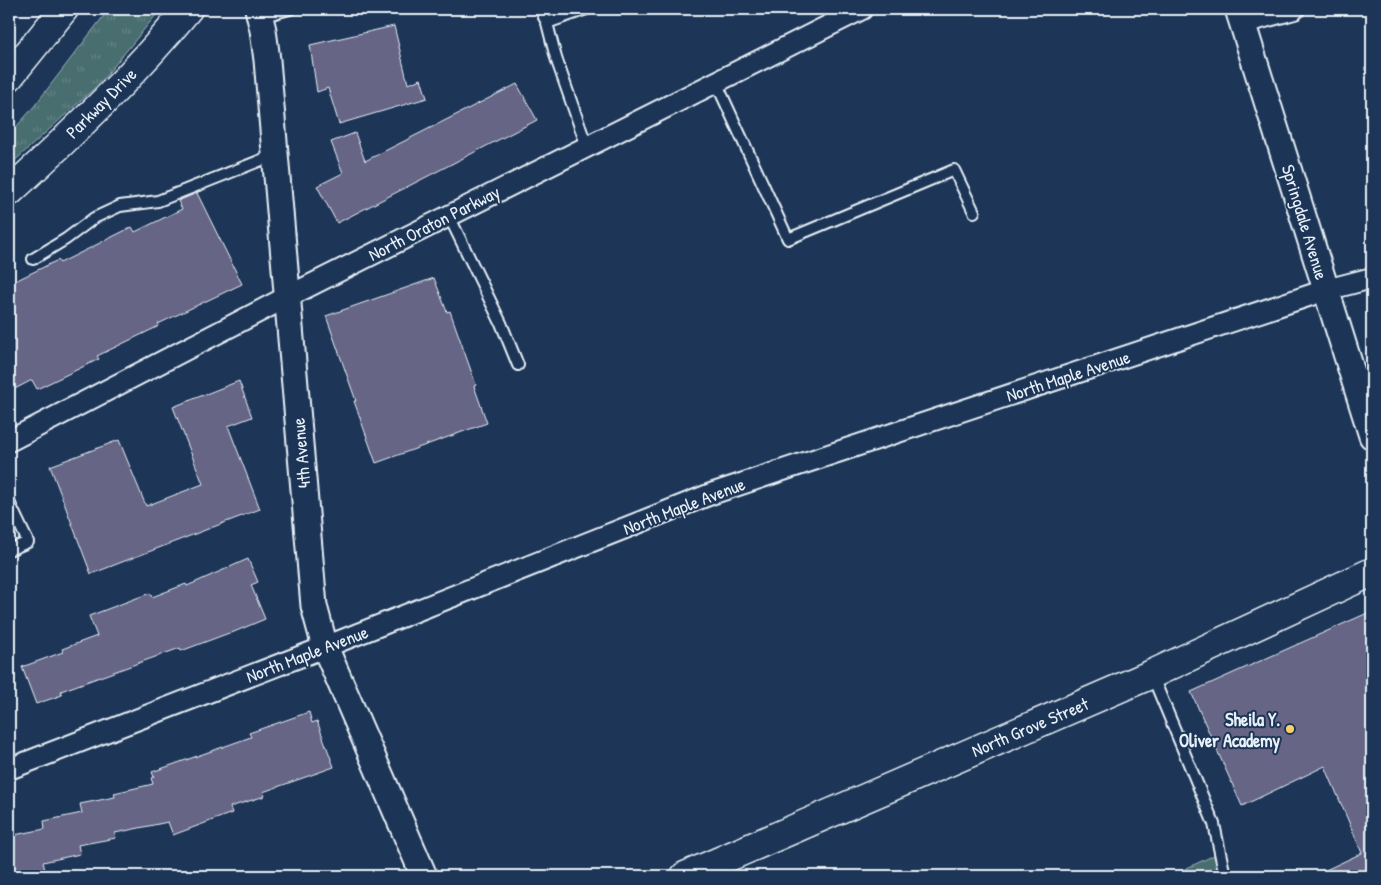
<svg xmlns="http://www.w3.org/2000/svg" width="1381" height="885" font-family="'Patrick Hand',sans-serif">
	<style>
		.grass { fill: url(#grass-tufts); stroke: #99b0b4 }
		.green { fill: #4a6e70; stroke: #99b0b4 }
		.building { fill: #666586; stroke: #e8f1f8 }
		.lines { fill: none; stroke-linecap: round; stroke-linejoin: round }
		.service-casing { stroke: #e8f1f8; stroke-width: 14 }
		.minor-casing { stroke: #e8f1f8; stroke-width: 24 }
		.tertiary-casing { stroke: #e8f1f8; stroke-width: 29 }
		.secondary-casing { stroke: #e8f1f8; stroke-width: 31 }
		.motorway-casing { stroke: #e8f1f8; stroke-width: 31 }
		.service { stroke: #1d3557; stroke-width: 10 }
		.minor { stroke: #1d3557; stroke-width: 20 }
		.tertiary { stroke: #1d3557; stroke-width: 25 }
		.secondary { stroke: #1d3557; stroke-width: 28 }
		.motorway { stroke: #1d3557; stroke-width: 28 }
		.poi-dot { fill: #ffd166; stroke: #1d3557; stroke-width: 2 }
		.labels { text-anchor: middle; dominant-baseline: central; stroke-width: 4; stroke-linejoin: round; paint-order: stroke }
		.street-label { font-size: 18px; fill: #e8f1f8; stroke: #1d3557 }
		.poi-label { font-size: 18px; font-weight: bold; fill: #e8f1f8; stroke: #1d3557; text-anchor: end }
	</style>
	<defs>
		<pattern id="grass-tufts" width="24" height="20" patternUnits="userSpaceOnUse" patternTransform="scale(1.25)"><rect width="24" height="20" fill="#4a6e70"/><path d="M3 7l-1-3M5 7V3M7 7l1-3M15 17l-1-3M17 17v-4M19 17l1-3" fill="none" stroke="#648385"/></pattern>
	</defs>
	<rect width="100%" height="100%" fill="#1d3557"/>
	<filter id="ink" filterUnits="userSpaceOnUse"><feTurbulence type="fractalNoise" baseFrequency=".02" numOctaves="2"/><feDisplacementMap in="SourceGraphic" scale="10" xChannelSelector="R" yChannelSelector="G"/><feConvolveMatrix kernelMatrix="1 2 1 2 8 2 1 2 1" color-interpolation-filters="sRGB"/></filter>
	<g filter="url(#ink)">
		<path class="grass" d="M 109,9 L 161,9 L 99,84 L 9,166 L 9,135 L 32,109 Z"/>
		<path class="green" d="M 1223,851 L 1234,876 L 1170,876 Z"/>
		<path class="building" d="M 394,26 L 408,84 L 421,79 L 427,98 L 339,124 L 328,88 L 317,92 L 310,45 Z
			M 517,84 L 537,120 L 337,223 L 317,186 L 343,173 L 331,142 L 355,133 L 365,161 Z
			M 197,193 L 242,284 L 158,324 L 159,326 L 97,356 L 99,359 L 37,389 L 32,380 L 9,392 L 9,284 L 58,260 L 60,263 L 132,227 L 135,232 L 182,209 L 178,201 Z
			M 434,278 L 447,312 L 450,311 L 476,385 L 474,386 L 487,423 L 376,463 L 354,401 L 356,401 L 326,316 Z
			M 239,381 L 252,417 L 228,426 L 260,509 L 91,574 L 50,466 L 119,440 L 146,506 L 203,484 L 173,407 Z
			M 248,559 L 258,582 L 251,585 L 265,619 L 229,634 L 229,633 L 181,651 L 180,648 L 61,691 L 62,695 L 36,704 L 22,667 L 63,652 L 62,649 L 97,636 L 89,616 L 150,593 L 152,597 L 186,584 L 187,586 Z
			M 1372,611 L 1372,876 L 1313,876 L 1362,853 L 1325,766 L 1242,806 L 1191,692 Z
			M 309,712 L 312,723 L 317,721 L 334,767 L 263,792 L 265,796 L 230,807 L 232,813 L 173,835 L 168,822 L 115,833 L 116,838 L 78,845 L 80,854 L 43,862 L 45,870 L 9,876 L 9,836 L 45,829 L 44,821 L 82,813 L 80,804 L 115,797 L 114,793 L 153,784 L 151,778 L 154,777 L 152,772 L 251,737 L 249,733 Z"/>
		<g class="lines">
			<defs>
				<path id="service" d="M 540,9 L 547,23 L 556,58 L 587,147
					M 260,17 L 290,9
					M 547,23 L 587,9
					M 716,82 L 788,239 L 954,170 L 974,212
					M 449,216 L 501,323 L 518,365
					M 33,259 L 66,239 L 94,218 L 120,206 L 158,201 L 274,155
					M 9,502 L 28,542 L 9,550
					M 1152,675 L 1214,824 L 1225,876"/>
				<path id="minor" d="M 1243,23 L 1294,9
					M 9,441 L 287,297 L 862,9
					M 9,769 L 325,647 L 711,494 L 1326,290 L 1372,278"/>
				<path id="tertiary" d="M 258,9 L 263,30 L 267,60 L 314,606 L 325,647 L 424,876
					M 1238,9 L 1372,436"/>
				<path id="secondary" d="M 9,192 C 72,134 134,75 188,9
					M 685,876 L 1152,674 L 1372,572"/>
				<path id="motorway" d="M 9,77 L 64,9"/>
			</defs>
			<use href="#service" class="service-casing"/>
			<use href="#minor" class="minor-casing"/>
			<use href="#tertiary" class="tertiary-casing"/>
			<use href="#secondary" class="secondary-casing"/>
			<use href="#motorway" class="motorway-casing"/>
			<use href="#service" class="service"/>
			<use href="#minor" class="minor"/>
			<use href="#tertiary" class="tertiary"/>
			<use href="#secondary" class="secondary"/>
			<use href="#motorway" class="motorway"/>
		</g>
	</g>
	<circle class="poi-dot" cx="1290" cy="729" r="5"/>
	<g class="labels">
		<g class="street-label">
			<text transform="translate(101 103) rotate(-45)">Parkway Drive</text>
			<text transform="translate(1305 222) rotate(73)">Springdale Avenue</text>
			<text transform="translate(434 223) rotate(-27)">North Oraton Parkway</text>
			<text transform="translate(1068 376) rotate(-18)">North Maple Avenue</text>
			<text transform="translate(301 453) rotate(-95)">4th Avenue</text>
			<text transform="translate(684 506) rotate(-21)">North Maple Avenue</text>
			<text transform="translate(307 654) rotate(-21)">North Maple Avenue</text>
			<text transform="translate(1030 727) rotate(-23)">North Grove Street</text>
		</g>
		<g class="poi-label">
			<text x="1280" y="719">Sheila Y.<tspan x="1280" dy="21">Oliver Academy</tspan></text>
		</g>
	</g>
	<rect width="1381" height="885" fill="none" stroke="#1d3557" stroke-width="30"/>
	<rect x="15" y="15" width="1351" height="855" fill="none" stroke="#e8f1f8" stroke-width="2" filter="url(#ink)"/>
</svg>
